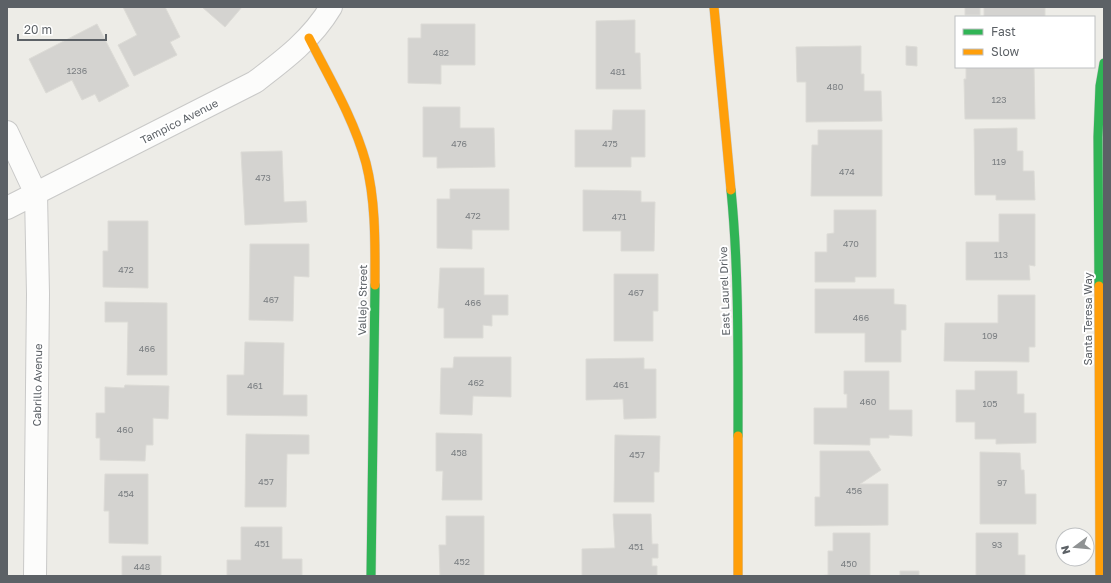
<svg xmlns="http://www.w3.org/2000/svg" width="1111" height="583" font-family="'Golos Text',sans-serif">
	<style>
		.building { fill: #d4d3d0; stroke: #dcdbd6 }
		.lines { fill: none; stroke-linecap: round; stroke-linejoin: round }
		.street-casing { stroke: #c9c9c8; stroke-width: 24 }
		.fast-casing { stroke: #c9c9c8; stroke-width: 10 }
		.slow-casing { stroke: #c9c9c8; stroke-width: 10 }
		.street { stroke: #fcfcfb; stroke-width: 22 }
		.fast { stroke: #30b455; stroke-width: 9 }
		.slow { stroke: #ff9f0a; stroke-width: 9 }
		.labels { text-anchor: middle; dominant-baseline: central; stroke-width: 4; stroke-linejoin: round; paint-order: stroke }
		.number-label { font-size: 9px; fill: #7b7f82 }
		.street-label { font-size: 11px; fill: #5c6166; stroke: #fff }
	</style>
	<rect width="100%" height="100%" fill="#edece7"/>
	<path class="building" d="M 123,7 L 165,7 L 180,37 L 170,42 L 177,55 L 134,76 L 118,45 L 137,35 Z
		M 202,7 L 242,7 L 225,27 Z
		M 965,7 L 980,7 L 980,15 L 965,15 Z
		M 984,7 L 1045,8 L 1045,17 L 984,17 Z
		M 635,20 L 635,53 L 640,53 L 641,89 L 596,89 L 596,21 Z
		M 97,24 L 129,86 L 99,102 L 95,94 L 82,100 L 72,80 L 46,93 L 29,59 Z
		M 421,24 L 475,24 L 475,65 L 441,65 L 441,84 L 408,83 L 408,38 L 421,38 Z
		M 861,46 L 861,74 L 864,74 L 864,91 L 881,91 L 882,121 L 806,122 L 806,82 L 797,82 L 796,47 Z
		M 906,46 L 917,47 L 917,66 L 906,65 Z
		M 966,67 L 1034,67 L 1035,119 L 965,119 L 964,79 L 966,79 Z
		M 423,107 L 460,107 L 460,128 L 494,128 L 495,167 L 437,168 L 437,157 L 423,157 Z
		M 613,110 L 645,110 L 645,157 L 631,157 L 631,167 L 575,167 L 575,130 L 612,130 Z
		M 1017,128 L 1017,151 L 1023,151 L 1023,171 L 1034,171 L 1035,200 L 996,200 L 996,195 L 975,195 L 974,129 Z
		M 818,130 L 882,130 L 882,196 L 811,196 L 812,145 L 818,145 Z
		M 282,151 L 284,202 L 306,201 L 307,222 L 245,225 L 241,152 Z
		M 450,189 L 509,189 L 509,230 L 472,230 L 472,249 L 437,248 L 437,199 L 450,199 Z
		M 583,190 L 641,191 L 641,202 L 655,202 L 654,251 L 621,251 L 621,231 L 583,231 Z
		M 834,210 L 876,210 L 876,277 L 855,277 L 855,282 L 815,282 L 815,252 L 827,252 L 827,234 L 834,233 Z
		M 999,214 L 1035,214 L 1035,266 L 1029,265 L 1030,280 L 966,280 L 966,242 L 999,242 Z
		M 108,221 L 148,221 L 148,288 L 103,287 L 103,251 L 108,251 Z
		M 250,244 L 309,244 L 309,277 L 294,276 L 293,321 L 249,320 Z
		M 440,268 L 484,268 L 484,295 L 508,295 L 508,315 L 492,315 L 492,326 L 483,325 L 483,338 L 444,338 L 444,308 L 438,308 Z
		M 614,274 L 658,274 L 658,311 L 653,311 L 653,341 L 614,341 Z
		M 815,289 L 894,289 L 894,304 L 906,305 L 906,330 L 901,330 L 901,362 L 865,362 L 865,333 L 815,333 Z
		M 998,295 L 1035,295 L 1035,347 L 1029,347 L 1029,362 L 944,361 L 945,323 L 998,323 Z
		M 105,302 L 167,303 L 167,375 L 127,375 L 128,322 L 105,322 Z
		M 245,342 L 284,343 L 283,395 L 307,395 L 307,416 L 227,415 L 227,375 L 244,375 Z
		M 454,357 L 511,357 L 511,397 L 473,396 L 472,415 L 440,414 L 441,368 L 453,368 Z
		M 644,358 L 644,369 L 656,369 L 656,418 L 624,419 L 623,399 L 586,400 L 586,359 Z
		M 844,371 L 889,371 L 889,410 L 912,410 L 912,436 L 889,435 L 889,438 L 870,438 L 870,445 L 814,444 L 814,408 L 847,408 L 847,394 L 844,394 Z
		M 975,371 L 1017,371 L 1017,394 L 1024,394 L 1024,413 L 1036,413 L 1036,443 L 996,444 L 996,439 L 975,439 L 975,422 L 956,422 L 956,390 L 975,390 Z
		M 125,385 L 169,386 L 168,419 L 153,418 L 153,445 L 146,445 L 145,461 L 100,460 L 100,438 L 96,438 L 96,413 L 105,413 L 105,387 L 124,388 Z
		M 436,433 L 482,434 L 482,500 L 442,500 L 443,471 L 436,471 Z
		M 246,434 L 309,435 L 309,454 L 287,454 L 286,507 L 245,507 Z
		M 615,435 L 660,436 L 659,472 L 654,472 L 654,502 L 614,502 Z
		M 820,451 L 869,451 L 881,470 L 860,484 L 888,484 L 888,525 L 815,526 L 815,497 L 820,497 Z
		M 980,452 L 1020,453 L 1021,470 L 1024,470 L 1025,494 L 1036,494 L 1036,524 L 980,524 Z
		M 105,474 L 148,474 L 148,544 L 109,543 L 109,511 L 104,511 Z
		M 613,514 L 651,514 L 652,544 L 658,544 L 658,558 L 652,558 L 652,566 L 657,566 L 657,576 L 582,576 L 582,549 L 615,548 Z
		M 446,516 L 484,516 L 484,576 L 440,576 L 439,545 L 446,545 Z
		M 241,527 L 282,527 L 282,559 L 302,559 L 302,576 L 227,576 L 227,560 L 241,560 Z
		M 833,533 L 870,533 L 870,576 L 818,576 L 828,575 L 828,551 L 833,551 Z
		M 976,533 L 1018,533 L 1018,555 L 1025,555 L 1025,575 L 1036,576 L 976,576 Z
		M 122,556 L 161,556 L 161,576 L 122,576 Z
		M 900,571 L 919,571 L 919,576 L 900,576 Z"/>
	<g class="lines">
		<defs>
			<path id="street" d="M 7,132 L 36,194 L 38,294 L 35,576
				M 7,208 L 255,82 C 284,60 312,39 331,7"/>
			<path id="fast" d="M 731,190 C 739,271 738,354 738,436
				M 1099,286 L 1098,137 L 1100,86 L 1104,63
				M 371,576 L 375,285"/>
			<path id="slow" d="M 714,7 L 731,190
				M 309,38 C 330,79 354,119 366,163 C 376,202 375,245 375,285
				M 1099,286 L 1100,576
				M 738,436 L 738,576"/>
		</defs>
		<use href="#street" class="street-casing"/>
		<use href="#fast" class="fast-casing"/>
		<use href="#slow" class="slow-casing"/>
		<use href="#street" class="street"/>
		<use href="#fast" class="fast"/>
		<use href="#slow" class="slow"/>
	</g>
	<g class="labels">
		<g class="number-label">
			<text x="441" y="52">482</text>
			<text x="77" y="70">1236</text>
			<text x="618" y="71">481</text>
			<text x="835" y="86">480</text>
			<text x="999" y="99">123</text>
			<text x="459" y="143">476</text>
			<text x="610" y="143">475</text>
			<text x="999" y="161">119</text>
			<text x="847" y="171">474</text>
			<text x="263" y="177">473</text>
			<text x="473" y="215">472</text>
			<text x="619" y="216">471</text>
			<text x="851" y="243">470</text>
			<text x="1001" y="254">113</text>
			<text x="126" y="269">472</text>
			<text x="636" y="292">467</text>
			<text x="271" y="299">467</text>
			<text x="473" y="302">466</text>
			<text x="861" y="317">466</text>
			<text x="990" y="335">109</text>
			<text x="147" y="348">466</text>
			<text x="476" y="382">462</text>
			<text x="621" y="384">461</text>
			<text x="255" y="385">461</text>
			<text x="868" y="401">460</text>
			<text x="990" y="403">105</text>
			<text x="125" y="429">460</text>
			<text x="459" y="452">458</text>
			<text x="637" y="454">457</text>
			<text x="266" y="481">457</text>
			<text x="1002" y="482">97</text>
			<text x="854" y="490">456</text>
			<text x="126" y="493">454</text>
			<text x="262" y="543">451</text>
			<text x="997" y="544">93</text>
			<text x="636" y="546">451</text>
			<text x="462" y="561">452</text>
			<text x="849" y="563">450</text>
			<text x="142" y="566">448</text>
		</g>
		<g class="street-label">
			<text transform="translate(179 121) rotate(-27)">Tampico Avenue</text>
			<text transform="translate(724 291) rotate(-92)">East Laurel Drive</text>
			<text transform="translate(362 300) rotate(-89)">Vallejo Street</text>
			<text transform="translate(1087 319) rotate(-90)">Santa Teresa Way</text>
			<text transform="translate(37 385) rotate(-89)">Cabrillo Avenue</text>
		</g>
	</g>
	<rect width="1111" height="583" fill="none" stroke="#5c6166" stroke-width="16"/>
	<rect x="955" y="16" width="140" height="52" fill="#ffffff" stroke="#bec0c2"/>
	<rect x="963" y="29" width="20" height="6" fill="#30b455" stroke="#bec0c2"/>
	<text x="991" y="36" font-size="12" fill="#5c6166">Fast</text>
	<rect x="963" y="49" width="20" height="6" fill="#ff9f0a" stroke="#bec0c2"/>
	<text x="991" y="56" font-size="12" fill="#5c6166">Slow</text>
	<g transform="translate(1075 547) rotate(254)"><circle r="19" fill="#ffffff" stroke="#bec0c2"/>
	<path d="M0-3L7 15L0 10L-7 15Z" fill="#8f9293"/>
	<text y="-6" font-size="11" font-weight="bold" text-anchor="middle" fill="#5c6166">N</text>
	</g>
	<path d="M18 34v6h88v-6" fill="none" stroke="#5c6166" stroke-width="2"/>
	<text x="24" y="34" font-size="12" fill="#5c6166" stroke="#ffffff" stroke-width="3" paint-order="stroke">20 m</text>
</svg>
